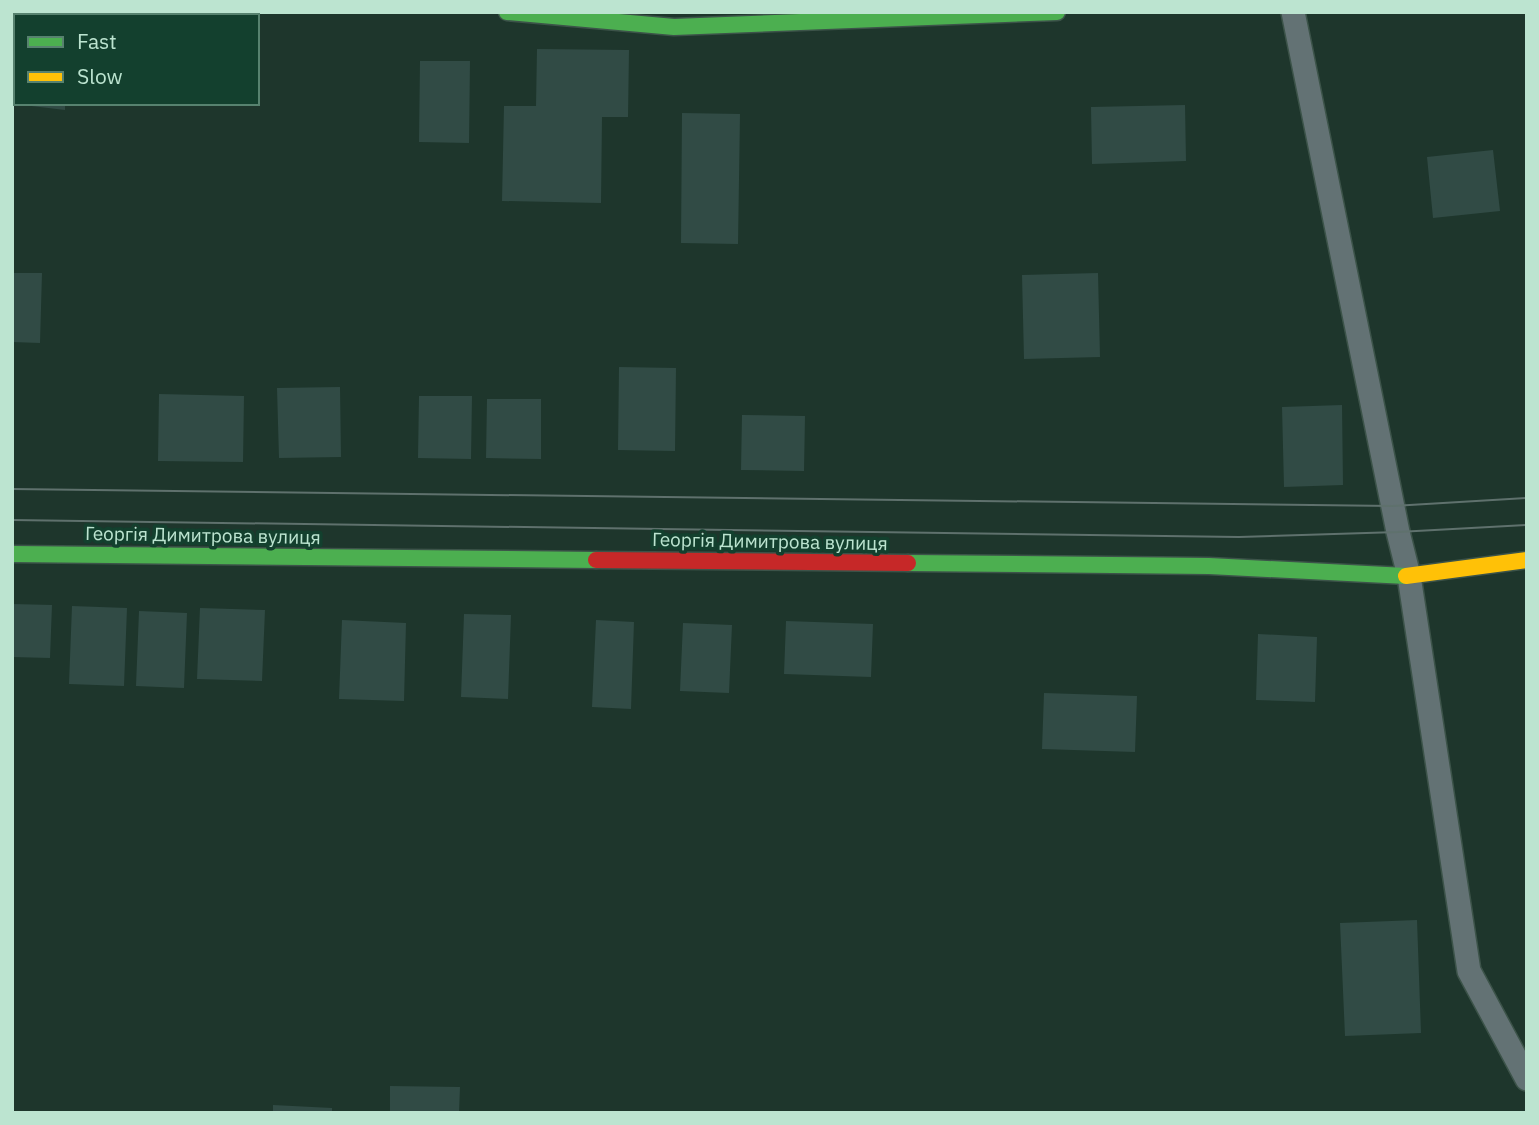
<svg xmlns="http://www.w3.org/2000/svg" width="1539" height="1125" font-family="'IBM Plex Sans',sans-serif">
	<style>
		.building { fill: #314b45 }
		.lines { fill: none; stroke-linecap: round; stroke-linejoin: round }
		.lane-casing { stroke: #3c5349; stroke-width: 26 }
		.fast-casing { stroke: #3c5349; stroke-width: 19 }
		.slow-casing { stroke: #3c5349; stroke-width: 19 }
		.jam-casing { stroke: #3c5349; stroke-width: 19 }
		.lane { stroke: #637274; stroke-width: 23 }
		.fast { stroke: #4caf50; stroke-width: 16 }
		.slow { stroke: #ffc107; stroke-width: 16 }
		.jam { stroke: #c62828; stroke-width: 16 }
		.tram { stroke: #5f716d; stroke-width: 2 }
		.labels { text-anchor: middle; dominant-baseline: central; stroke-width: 7; stroke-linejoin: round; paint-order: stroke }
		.street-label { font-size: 19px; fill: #bce4d0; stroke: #13402e }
	</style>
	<rect width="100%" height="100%" fill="#1e362c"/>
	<path class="building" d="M 12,25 L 16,25 L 16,104 L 12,104 Z
		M 537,49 L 629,50 L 628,117 L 602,117 L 601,203 L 502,201 L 504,106 L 536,106 Z
		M 420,61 L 470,61 L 469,143 L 419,142 Z
		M 24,103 L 65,103 L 65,110 L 23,105 Z
		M 1185,105 L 1186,161 L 1092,164 L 1091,107 Z
		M 682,113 L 740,114 L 738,244 L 681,243 Z
		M 1493,150 L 1500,211 L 1433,218 L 1427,157 Z
		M 12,273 L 42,273 L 40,343 L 12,342 Z
		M 1098,273 L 1100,357 L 1024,359 L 1022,275 Z
		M 619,367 L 676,368 L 675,451 L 618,450 Z
		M 340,387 L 341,457 L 279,458 L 277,388 Z
		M 159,394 L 244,396 L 243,462 L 158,461 Z
		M 419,396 L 472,396 L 471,459 L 418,458 Z
		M 487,399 L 541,399 L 541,459 L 486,458 Z
		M 1342,405 L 1343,485 L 1284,487 L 1282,407 Z
		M 742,415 L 805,416 L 804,471 L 741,470 Z
		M 12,604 L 52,605 L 50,658 L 12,657 Z
		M 72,606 L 127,608 L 124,686 L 69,684 Z
		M 200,608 L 265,610 L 262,681 L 197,679 Z
		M 139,611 L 187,613 L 184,688 L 136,686 Z
		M 464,614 L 511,615 L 508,699 L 461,697 Z
		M 342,620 L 406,623 L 404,701 L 339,699 Z
		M 596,620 L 634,622 L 631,709 L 592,707 Z
		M 786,621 L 873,624 L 871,677 L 784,674 Z
		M 683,623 L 732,625 L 729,693 L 680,691 Z
		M 1258,634 L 1317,637 L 1315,702 L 1256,700 Z
		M 1044,693 L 1137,696 L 1135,752 L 1042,749 Z
		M 1417,920 L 1421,1033 L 1345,1036 L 1340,923 Z
		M 390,1086 L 460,1087 L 459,1113 L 390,1113 Z
		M 273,1105 L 332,1108 L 332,1113 L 273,1113 Z"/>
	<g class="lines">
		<defs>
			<path id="lane" d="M 1293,12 L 1398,532 L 1409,576 L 1469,971 L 1527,1079"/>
			<path id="fast" d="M 507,12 L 674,27 L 1057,12
				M 12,554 L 596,560
				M 908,563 L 1209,566 L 1406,576"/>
			<path id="slow" d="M 1406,576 L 1527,560"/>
			<path id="jam" d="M 596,560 L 908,563"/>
		</defs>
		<use href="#lane" class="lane-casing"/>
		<use href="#fast" class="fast-casing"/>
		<use href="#slow" class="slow-casing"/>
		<use href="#jam" class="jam-casing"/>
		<use href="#lane" class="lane"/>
		<use href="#fast" class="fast"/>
		<use href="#slow" class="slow"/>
		<use href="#jam" class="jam"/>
		<path class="tram" d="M 12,489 L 1393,506 L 1527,498
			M 12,520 L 1239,537 L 1398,532 L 1527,525"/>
	</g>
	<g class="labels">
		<g class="street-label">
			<text transform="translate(203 535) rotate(1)">Георгія Димитрова вулиця</text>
			<text transform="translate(770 541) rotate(1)">Георгія Димитрова вулиця</text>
		</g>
	</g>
	<rect width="1539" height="1125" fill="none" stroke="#bce4d0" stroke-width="28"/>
	<rect x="14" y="14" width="245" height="91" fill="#13402e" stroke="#57826f" stroke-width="2"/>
	<rect x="28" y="37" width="35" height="10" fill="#4caf50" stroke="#57826f" stroke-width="2"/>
	<text x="77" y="49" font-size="21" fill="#bce4d0">Fast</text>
	<rect x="28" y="72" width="35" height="10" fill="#ffc107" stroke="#57826f" stroke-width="2"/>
	<text x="77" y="84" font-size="21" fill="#bce4d0">Slow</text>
</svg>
